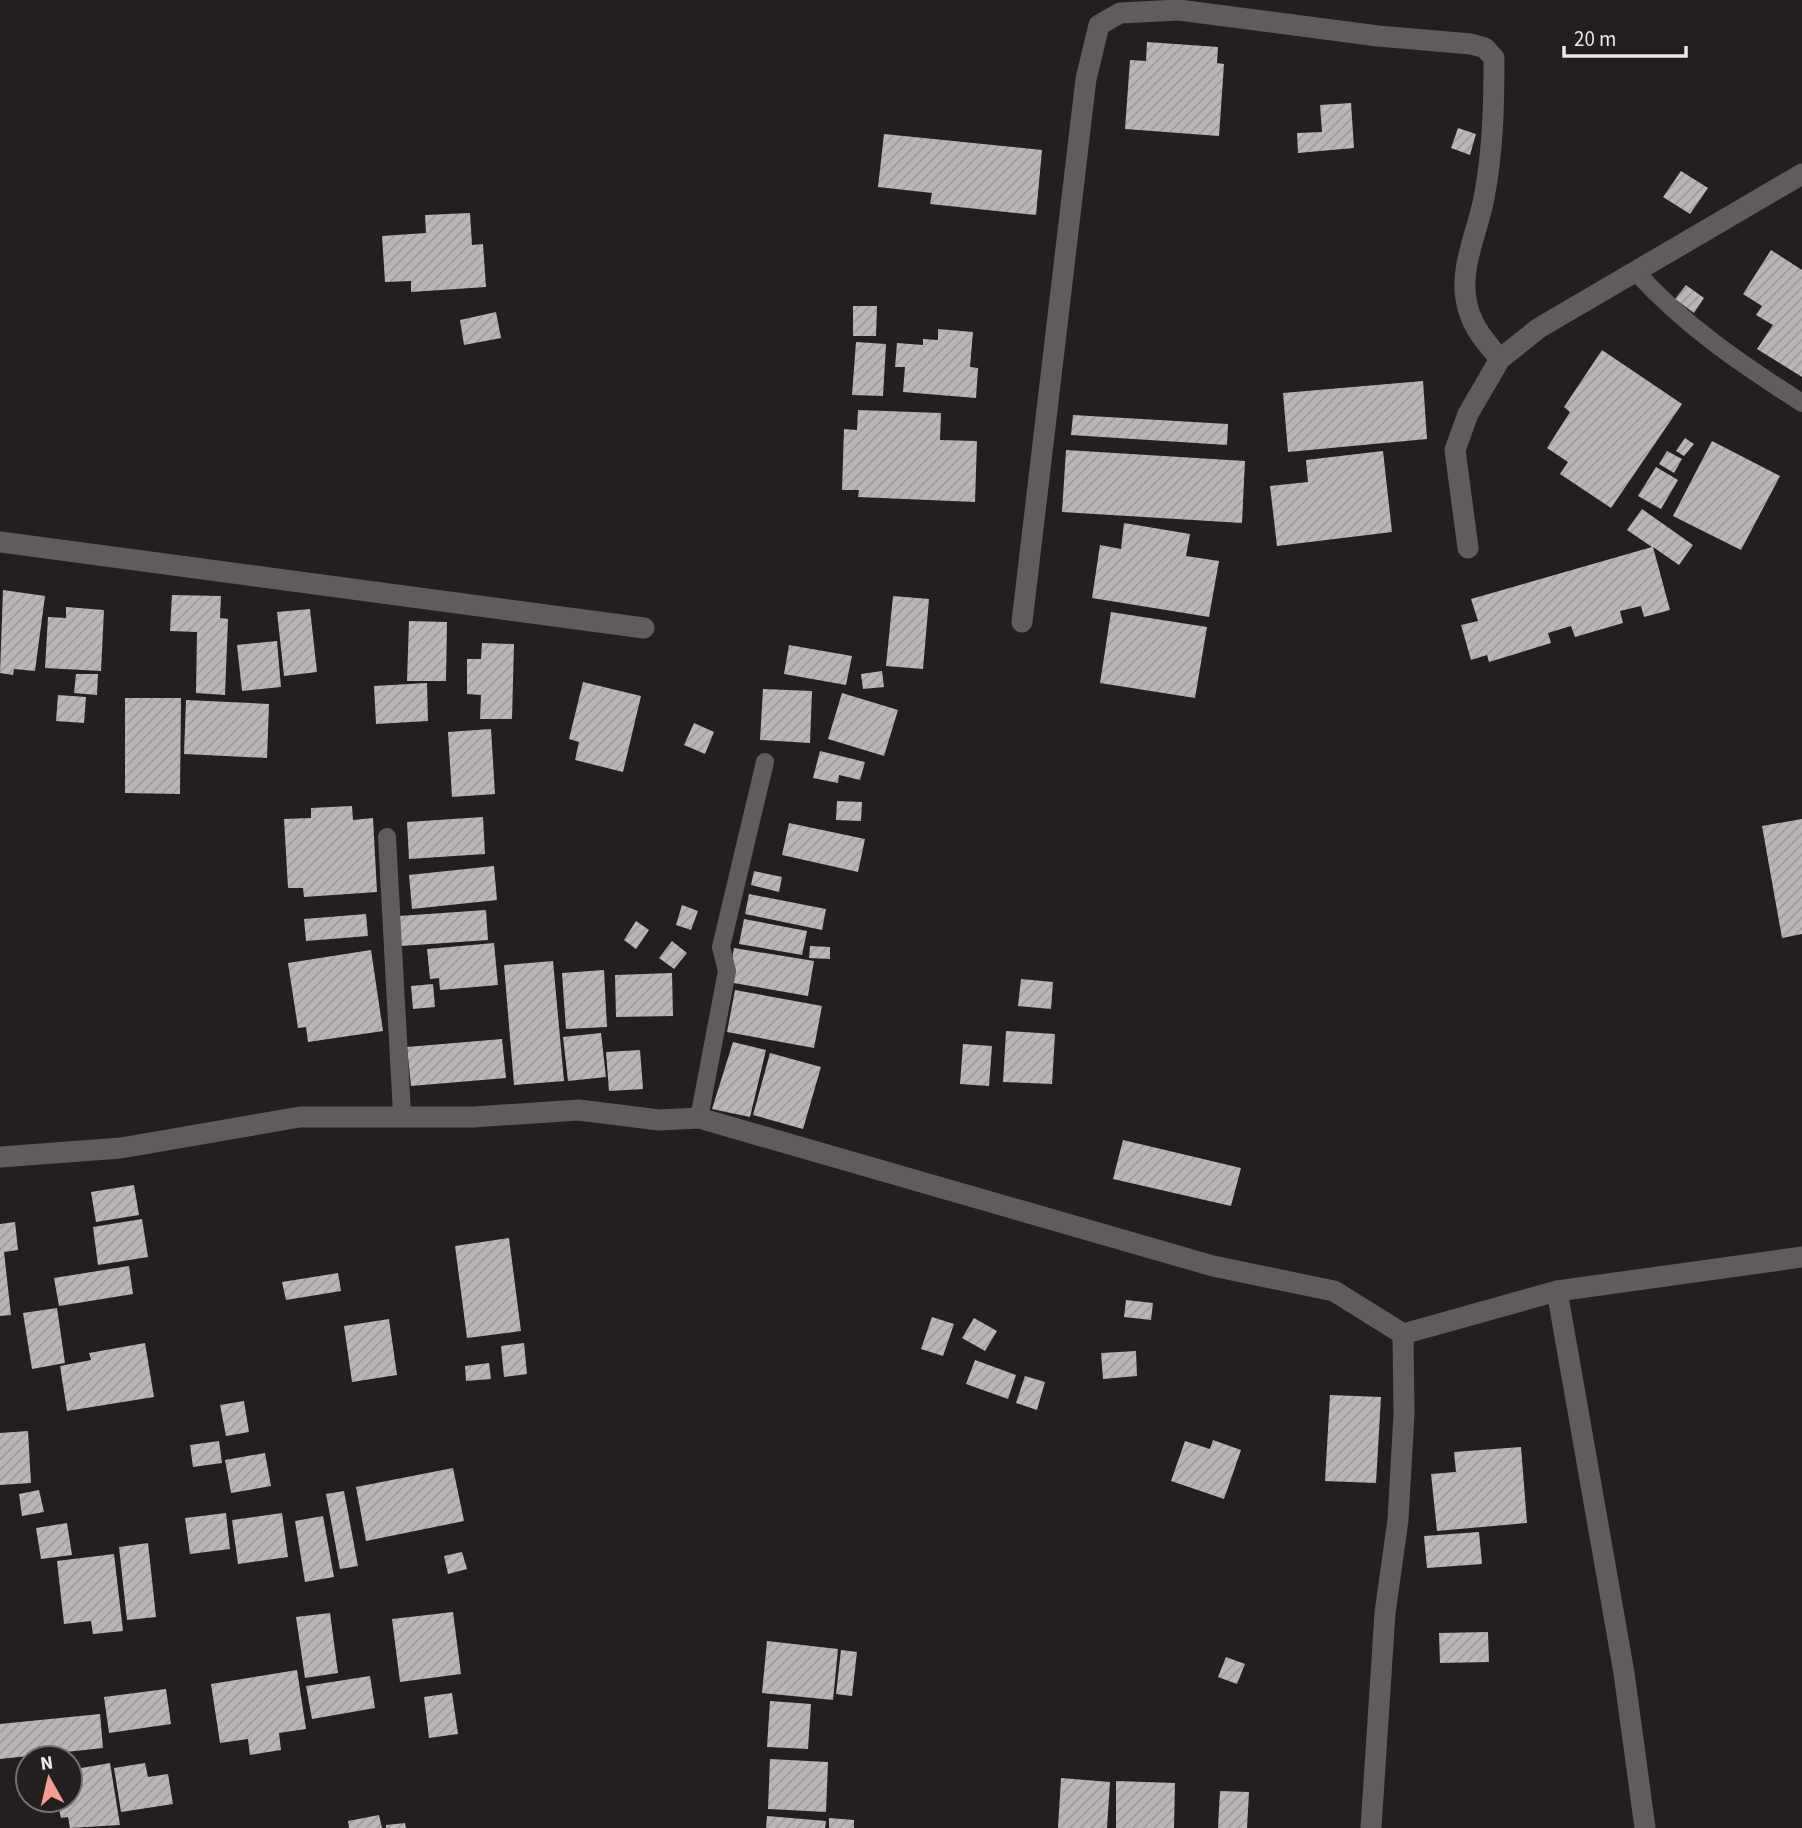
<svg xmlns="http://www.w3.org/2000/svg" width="1802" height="1828" font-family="'Source Sans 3',sans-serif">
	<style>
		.building { fill: url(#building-hatch) }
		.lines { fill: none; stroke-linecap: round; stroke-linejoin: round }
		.lane { stroke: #605c5b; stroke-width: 18 }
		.street { stroke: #605c5b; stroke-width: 21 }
	</style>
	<defs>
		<pattern id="building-hatch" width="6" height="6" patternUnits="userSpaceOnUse" patternTransform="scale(1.75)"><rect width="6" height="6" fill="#bab6b5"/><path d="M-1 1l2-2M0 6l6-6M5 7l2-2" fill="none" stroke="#9d9a99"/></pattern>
	</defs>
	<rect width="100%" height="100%" fill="#231f1f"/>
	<path class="building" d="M 1147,42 L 1218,47 L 1217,63 L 1224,64 L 1219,136 L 1125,129 L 1130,60 L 1146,61 Z
		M 1351,103 L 1354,148 L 1298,153 L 1297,133 L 1322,132 L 1320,105 Z
		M 1458,128 L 1476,134 L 1470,155 L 1451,148 Z
		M 884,134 L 1042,150 L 1036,215 L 930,204 L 932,193 L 878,187 Z
		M 1681,171 L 1708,188 L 1690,214 L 1663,197 Z
		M 470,213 L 472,245 L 483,244 L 486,287 L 411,292 L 411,281 L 385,282 L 382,236 L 426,233 L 425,215 Z
		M 1771,250 L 1802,270 L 1802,377 L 1757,349 L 1773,325 L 1756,315 L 1762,306 L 1743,294 Z
		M 1686,285 L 1704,298 L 1694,313 L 1675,299 Z
		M 853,306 L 877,306 L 876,336 L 853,336 Z
		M 496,312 L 501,338 L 464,345 L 460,320 Z
		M 938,329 L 973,332 L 970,367 L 978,368 L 976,398 L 903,392 L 905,367 L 895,367 L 897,343 L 923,345 L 923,339 L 938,340 Z
		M 856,342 L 886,344 L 883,396 L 852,395 Z
		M 1602,350 L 1682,404 L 1611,508 L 1560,474 L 1568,462 L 1547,448 L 1570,412 L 1564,407 Z
		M 1423,381 L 1427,439 L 1288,452 L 1283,393 Z
		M 858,410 L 941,413 L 940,440 L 977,441 L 975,502 L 858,497 L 859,490 L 842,490 L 844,429 L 857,430 Z
		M 1073,415 L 1228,424 L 1227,445 L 1071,435 Z
		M 1685,438 L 1694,444 L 1684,456 L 1676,451 Z
		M 1712,441 L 1780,476 L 1741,550 L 1673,516 Z
		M 1066,450 L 1245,461 L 1242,523 L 1062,512 Z
		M 1383,451 L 1392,532 L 1277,546 L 1270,486 L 1308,482 L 1306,460 Z
		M 1667,451 L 1682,459 L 1674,473 L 1659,464 Z
		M 1656,467 L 1678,480 L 1661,509 L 1638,496 Z
		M 1642,509 L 1693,545 L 1679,565 L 1653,547 L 1670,610 L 1644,617 L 1641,606 L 1620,611 L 1623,623 L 1575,637 L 1571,626 L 1548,633 L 1551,643 L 1489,662 L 1487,655 L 1471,660 L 1461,625 L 1478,621 L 1471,599 L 1652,547 L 1627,530 Z
		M 1124,523 L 1190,534 L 1186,556 L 1219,561 L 1209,617 L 1092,598 L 1100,545 L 1121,549 Z
		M 3,590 L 45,596 L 35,671 L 14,669 L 13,675 L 0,673 Z
		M 172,595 L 221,596 L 220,618 L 228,619 L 225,695 L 196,693 L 197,632 L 170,631 Z
		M 893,596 L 929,599 L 923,669 L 886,666 Z
		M 66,607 L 104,610 L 101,671 L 45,668 L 48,617 L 66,618 Z
		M 310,609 L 317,672 L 284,676 L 277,612 Z
		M 1111,612 L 1207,627 L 1195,698 L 1100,683 Z
		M 409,621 L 447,622 L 446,681 L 407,681 Z
		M 277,641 L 281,687 L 242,691 L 237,645 Z
		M 482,643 L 514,644 L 512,719 L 480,719 L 481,695 L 467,694 L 467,659 L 481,659 Z
		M 789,645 L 852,656 L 846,685 L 784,674 Z
		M 882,671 L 884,687 L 863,689 L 861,674 Z
		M 76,674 L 98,674 L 97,695 L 74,693 Z
		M 583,682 L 641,696 L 623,772 L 575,760 L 579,742 L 569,739 Z
		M 427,683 L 428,721 L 376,724 L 374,686 Z
		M 763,689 L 812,691 L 810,743 L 760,740 Z
		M 842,693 L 898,710 L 884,756 L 828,739 Z
		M 58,695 L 86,697 L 84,723 L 56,721 Z
		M 125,698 L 181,698 L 180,794 L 125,793 Z
		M 186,700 L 269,704 L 267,758 L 184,754 Z
		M 694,723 L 714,732 L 705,754 L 684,745 Z
		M 491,729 L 495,794 L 452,797 L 448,732 Z
		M 820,751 L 865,762 L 860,780 L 839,775 L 838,783 L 813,778 Z
		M 837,801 L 862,802 L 861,821 L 836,820 Z
		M 352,806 L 353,820 L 373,818 L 377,892 L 304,897 L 303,888 L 288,888 L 284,819 L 311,818 L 311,808 Z
		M 483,817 L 485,854 L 409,859 L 407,822 Z
		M 1802,819 L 1802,934 L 1782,938 L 1762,826 Z
		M 789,823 L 865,839 L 858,872 L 782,855 Z
		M 494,866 L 497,900 L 412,909 L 409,875 Z
		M 754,871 L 782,877 L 779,892 L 751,885 Z
		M 749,894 L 826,909 L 822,930 L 745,914 Z
		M 682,905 L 698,911 L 691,930 L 676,925 Z
		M 486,910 L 488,940 L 401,946 L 399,916 Z
		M 366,914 L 368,936 L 306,941 L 304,919 Z
		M 744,919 L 807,931 L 802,955 L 739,944 Z
		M 636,921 L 649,930 L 636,949 L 624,940 Z
		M 672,941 L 687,953 L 674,969 L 659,958 Z
		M 494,943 L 498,985 L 440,990 L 439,978 L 430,979 L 427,949 Z
		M 810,946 L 830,947 L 830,959 L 809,958 Z
		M 734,948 L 814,961 L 808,996 L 728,982 Z
		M 371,950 L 383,1031 L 308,1042 L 306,1027 L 298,1028 L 288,963 Z
		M 553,961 L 564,1081 L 514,1085 L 504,965 Z
		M 604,970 L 607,1027 L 566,1029 L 562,973 Z
		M 672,973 L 673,1016 L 616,1017 L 615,975 Z
		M 1021,979 L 1053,982 L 1051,1009 L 1018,1006 Z
		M 433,984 L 435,1007 L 413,1009 L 411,986 Z
		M 735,990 L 822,1006 L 814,1048 L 727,1032 Z
		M 1006,1031 L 1055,1034 L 1052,1084 L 1003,1082 Z
		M 601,1033 L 606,1077 L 568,1081 L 563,1037 Z
		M 502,1039 L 506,1078 L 411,1086 L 407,1047 Z
		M 733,1042 L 766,1050 L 750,1117 L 712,1109 Z
		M 963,1044 L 992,1046 L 989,1086 L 960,1084 Z
		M 640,1050 L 643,1089 L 609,1091 L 606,1052 Z
		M 770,1053 L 821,1067 L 803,1129 L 753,1115 Z
		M 1123,1140 L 1241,1168 L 1231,1206 L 1113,1179 Z
		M 134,1185 L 139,1215 L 96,1222 L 91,1192 Z
		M 142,1219 L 148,1257 L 98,1265 L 93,1227 Z
		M 15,1222 L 18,1250 L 4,1252 L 11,1315 L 0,1316 L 0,1224 Z
		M 509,1238 L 521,1331 L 467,1338 L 455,1246 Z
		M 129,1266 L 133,1294 L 59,1306 L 54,1278 Z
		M 338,1273 L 341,1291 L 286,1300 L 282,1282 Z
		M 1126,1300 L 1153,1303 L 1151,1320 L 1124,1317 Z
		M 57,1308 L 65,1363 L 32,1369 L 23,1313 Z
		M 932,1317 L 954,1324 L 943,1356 L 921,1349 Z
		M 974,1318 L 997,1331 L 985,1351 L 962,1338 Z
		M 389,1319 L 397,1375 L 352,1382 L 344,1326 Z
		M 145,1343 L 154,1397 L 67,1411 L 60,1366 L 91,1360 L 89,1353 Z
		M 524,1343 L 527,1374 L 504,1377 L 501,1346 Z
		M 1136,1351 L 1137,1376 L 1103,1379 L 1101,1353 Z
		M 975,1360 L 1016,1375 L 1008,1399 L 966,1384 Z
		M 489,1363 L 491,1379 L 466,1381 L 465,1366 Z
		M 1025,1376 L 1045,1382 L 1037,1410 L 1016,1403 Z
		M 1330,1395 L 1381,1397 L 1376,1483 L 1325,1481 Z
		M 244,1401 L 249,1432 L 226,1436 L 220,1405 Z
		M 28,1431 L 31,1483 L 0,1485 L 0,1433 Z
		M 1213,1440 L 1241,1450 L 1224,1499 L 1171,1481 L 1185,1441 L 1210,1449 Z
		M 219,1441 L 222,1463 L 193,1467 L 190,1445 Z
		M 1521,1447 L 1527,1523 L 1437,1531 L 1431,1474 L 1456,1472 L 1454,1452 Z
		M 265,1453 L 271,1486 L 231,1493 L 225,1460 Z
		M 453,1468 L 464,1521 L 366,1541 L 356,1487 Z
		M 39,1490 L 44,1512 L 22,1516 L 19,1494 Z
		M 344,1491 L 358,1566 L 340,1569 L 326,1494 Z
		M 226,1513 L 230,1549 L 190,1554 L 185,1518 Z
		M 282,1513 L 288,1557 L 238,1564 L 232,1520 Z
		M 323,1516 L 334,1577 L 305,1582 L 295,1521 Z
		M 67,1523 L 72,1555 L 41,1559 L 36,1528 Z
		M 1479,1532 L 1482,1564 L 1427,1568 L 1424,1536 Z
		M 148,1543 L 156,1617 L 127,1620 L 119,1547 Z
		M 462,1552 L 467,1569 L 448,1574 L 444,1556 Z
		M 114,1554 L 123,1631 L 93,1634 L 91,1621 L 64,1624 L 57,1561 Z
		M 453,1612 L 461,1674 L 400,1682 L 392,1619 Z
		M 330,1613 L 338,1673 L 305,1678 L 296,1617 Z
		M 1488,1632 L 1489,1662 L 1440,1663 L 1439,1633 Z
		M 767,1641 L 838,1649 L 833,1700 L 762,1693 Z
		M 841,1650 L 857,1652 L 852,1696 L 836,1694 Z
		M 1226,1657 L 1245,1664 L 1237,1684 L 1218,1677 Z
		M 297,1670 L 306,1729 L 279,1733 L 281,1750 L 250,1755 L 248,1739 L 220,1743 L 211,1684 Z
		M 370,1676 L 375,1708 L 312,1719 L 306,1686 Z
		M 166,1689 L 171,1724 L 109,1733 L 104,1697 Z
		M 452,1693 L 458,1734 L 429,1738 L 424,1697 Z
		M 770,1701 L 811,1704 L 808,1749 L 767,1747 Z
		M 100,1714 L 103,1748 L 0,1759 L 0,1724 Z
		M 770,1759 L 828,1762 L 826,1812 L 768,1809 Z
		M 110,1763 L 120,1825 L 70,1828 L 68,1817 L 61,1818 L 57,1800 L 70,1800 L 70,1770 Z
		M 145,1763 L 148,1777 L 168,1774 L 173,1804 L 121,1812 L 114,1768 Z
		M 1061,1778 L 1110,1782 L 1107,1828 L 1058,1828 Z
		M 1116,1781 L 1175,1783 L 1174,1828 L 1116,1828 Z
		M 1220,1791 L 1249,1792 L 1247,1828 L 1218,1828 Z
		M 379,1815 L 382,1828 L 349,1828 L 348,1821 Z
		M 767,1816 L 826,1821 L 825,1828 L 766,1828 Z
		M 829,1818 L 854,1820 L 854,1828 L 829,1828 Z
		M 405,1823 L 406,1828 L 386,1828 L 386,1825 Z"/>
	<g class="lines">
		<path class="lane" d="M 1636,272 C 1686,327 1740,363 1802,403
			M 387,837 L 402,1114
			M 699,1118 L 727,971 L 721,947 L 765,762"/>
		<path class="street" d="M 0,542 L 644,628
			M 1468,548 L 1455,450 L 1468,414 L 1500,359 L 1539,328 L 1802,174
			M 1022,622 L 1086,79 L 1099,25 L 1120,13 L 1179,10 L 1378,36 L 1471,44 L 1485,48 L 1494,58 C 1494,106 1493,151 1484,198 C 1478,230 1460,267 1466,299 C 1470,325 1484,340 1500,359
			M 0,1157 L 121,1148 L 300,1117 L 473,1117 L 579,1110 L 659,1120 L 699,1118 L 1213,1266 L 1334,1291 L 1403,1334 L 1557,1291 L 1802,1257
			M 1557,1291 L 1624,1673 L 1645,1828
			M 1371,1828 L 1385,1613 L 1398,1520 L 1404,1414 L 1403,1334"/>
	</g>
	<g transform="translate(49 1779) rotate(352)"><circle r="33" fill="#231f1f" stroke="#736f6f" stroke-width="2"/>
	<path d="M0-5L12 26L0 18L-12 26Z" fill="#f59c94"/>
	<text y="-10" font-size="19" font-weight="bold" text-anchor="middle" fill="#ebe8e8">N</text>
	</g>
	<path d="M1564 46v10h122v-10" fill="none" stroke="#ebe8e8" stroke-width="3.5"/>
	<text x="1574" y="46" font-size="21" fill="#ebe8e8" stroke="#231f1f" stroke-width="5" paint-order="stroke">20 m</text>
</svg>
